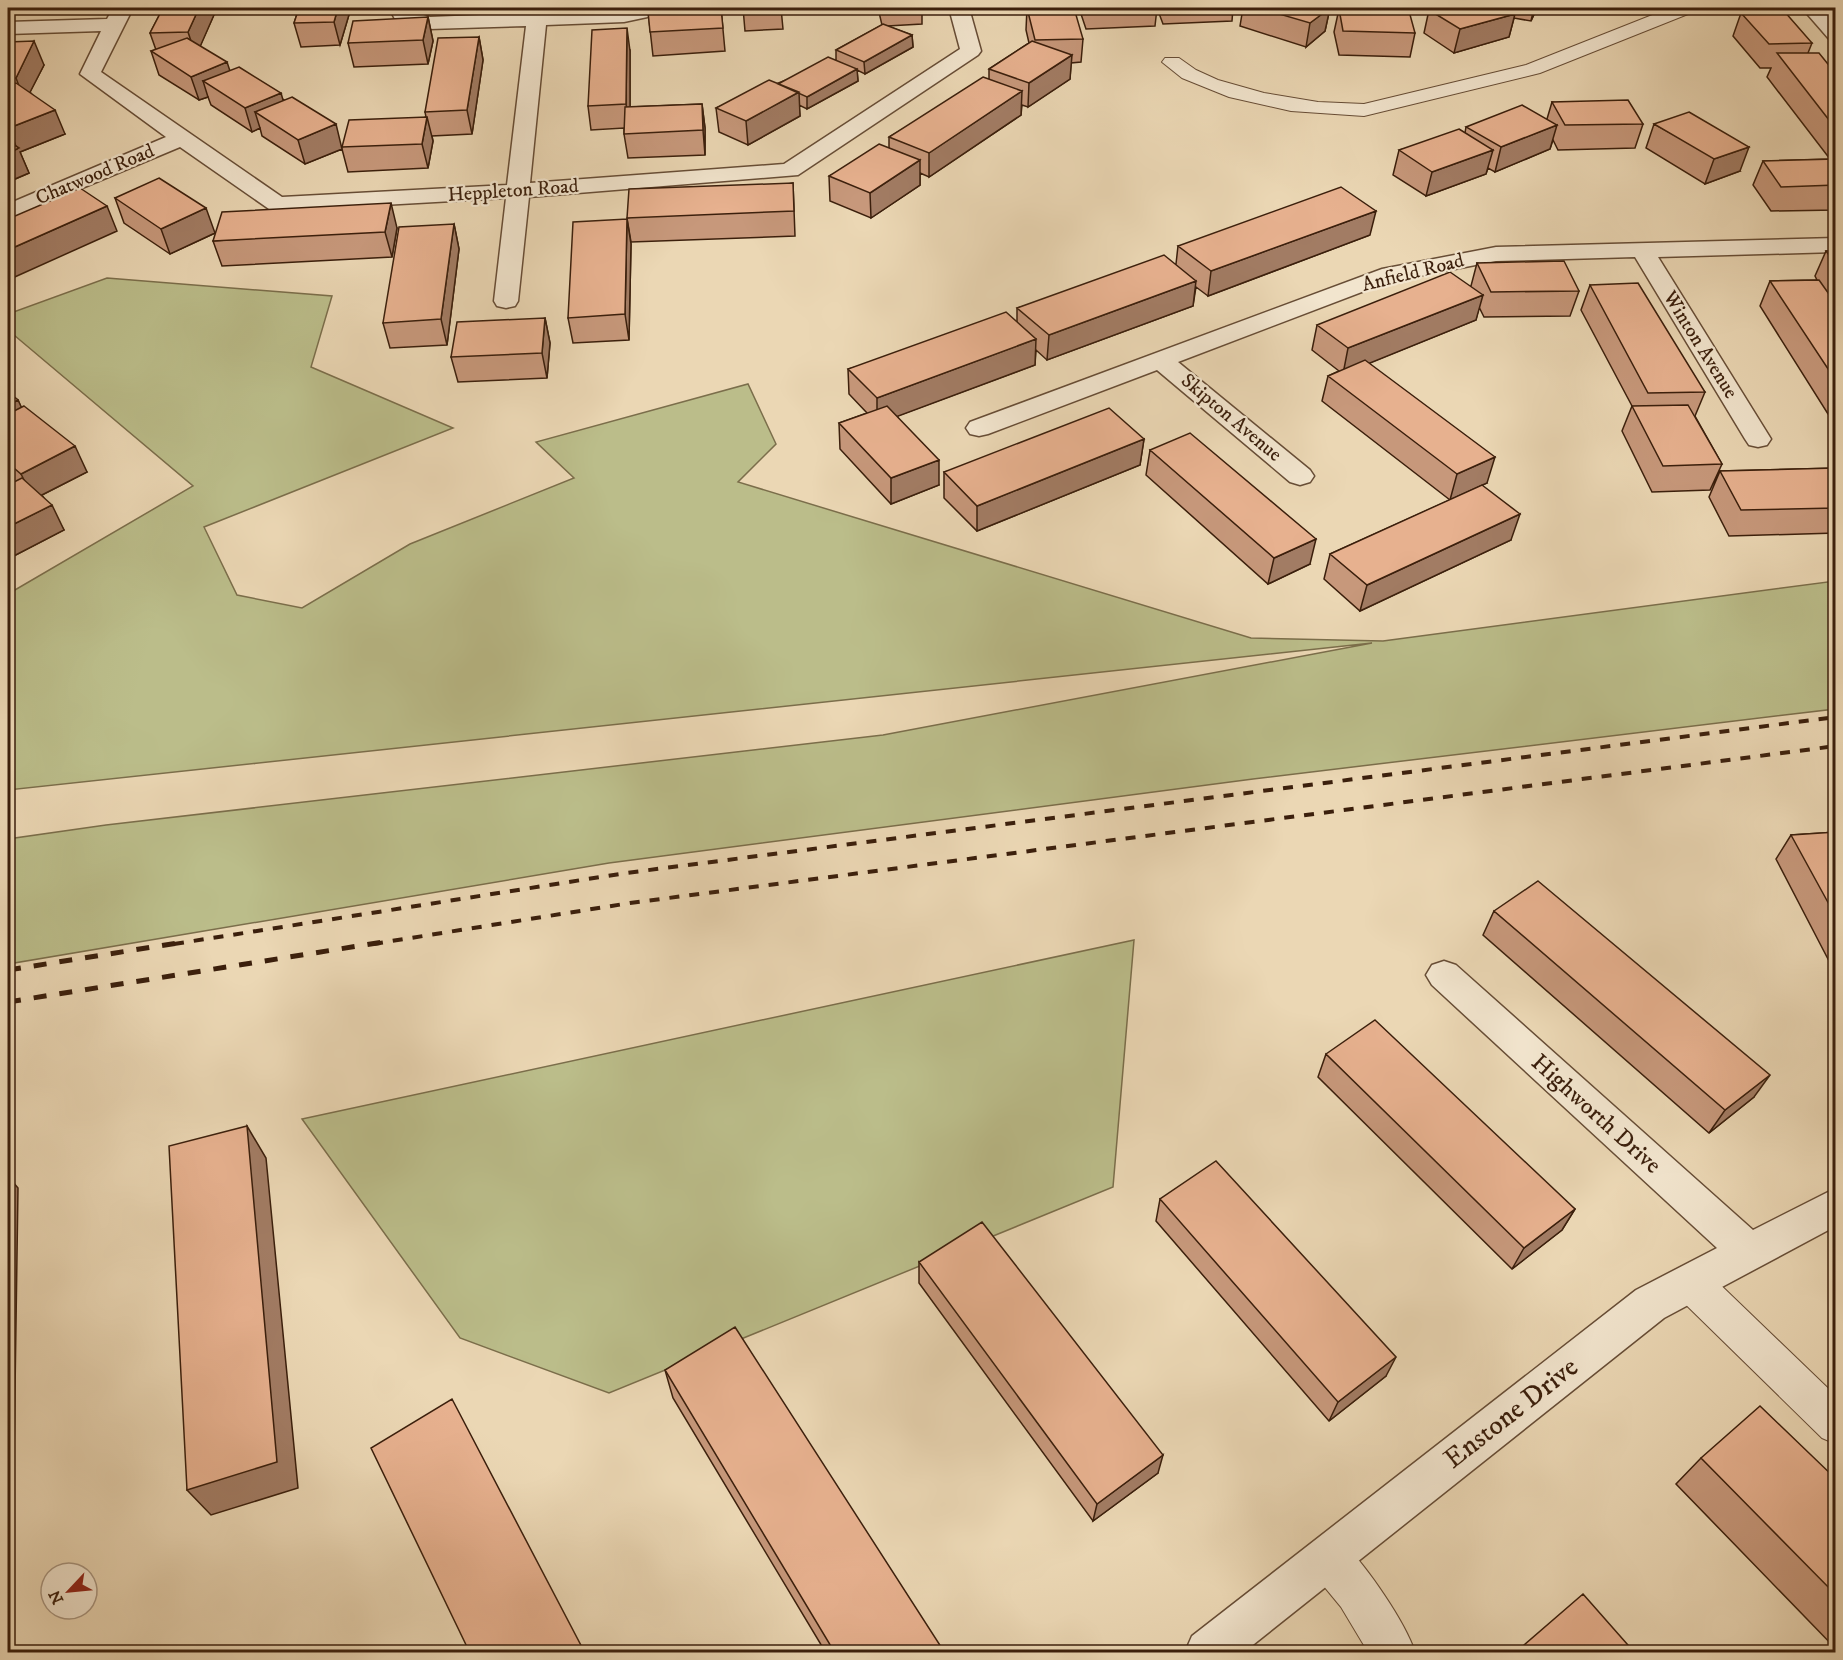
<svg xmlns="http://www.w3.org/2000/svg" width="1843" height="1660" font-family="'IM FELL DW Pica',serif">
	<style>
		.green { fill: #bbbd8a; stroke: #7b6e4b; stroke-width: 1.5 }
		.lines { fill: none; stroke-linecap: round; stroke-linejoin: round }
		.service-casing { stroke: #674d36; stroke-width: 2 }
		.minor-casing { stroke: #674d36; stroke-width: 3 }
		.tertiary-casing { stroke: #674d36; stroke-width: 3 }
		.service { fill: #f2e5ce; fill-rule: evenodd }
		.minor { fill: #f2e5ce; fill-rule: evenodd }
		.tertiary { fill: #f2e5ce; fill-rule: evenodd }
		.rail-far1 { stroke: #3b1f0c; stroke-width: 4; stroke-dasharray: 10 10; stroke-linecap: butt }
		.rail { stroke: #3b1f0c; stroke-width: 5; stroke-dasharray: 13 13; stroke-linecap: butt }
		.wall { fill: #c7987b; stroke: #3b1f0c; stroke-width: 1.5 }
		.shaded-wall { fill: #a27c64; stroke: #3b1f0c; stroke-width: 1.5 }
		.building { fill: #e7b18f; stroke: #3b1f0c; stroke-width: 1.5 }
		.labels { text-anchor: middle; dominant-baseline: central; stroke-width: 4.5; stroke-linejoin: round; paint-order: stroke }
		.far-street-label { font-size: 20px; fill: #3b1f0c; stroke: #f2e5ce }
		.street-label { font-size: 24px; fill: #3b1f0c; stroke: #f2e5ce }
		.near-street-label { font-size: 28px; fill: #3b1f0c; stroke: #f2e5ce }
	</style>
	<rect width="100%" height="100%" fill="#ebd7b4"/>
	<filter id="stains"><feTurbulence type="fractalNoise" baseFrequency=".00333" numOctaves="4"/><feColorMatrix values="0 0 0 0 .2 0 0 0 0 .09 0 0 0 0 .02 0 0 0 .5 -.17"/></filter>
	<radialGradient id="worn" r=".72"><stop offset=".6" stop-color="#630" stop-opacity="0"/><stop offset="1" stop-color="#630" stop-opacity=".3"/></radialGradient>
	<path class="green" d="M 107,278 L 332,296 L 311,367 L 453,428 L 204,527 L 237,595 L 302,608 L 410,544 L 574,478 L 536,442 L 748,384 L 776,444 L 738,482 L 1251,638 L 1383,641 L 1835,581 L 1835,709 L 1253,779 L 609,863 L 8,964 L 8,839 L 106,825 L 883,735 L 1372,643 L 8,790 L 8,594 L 193,486 L 8,330 L 8,314 Z
		M 1134,940 L 1113,1187 L 609,1393 L 460,1338 L 302,1119 Z"/>
	<g class="lines">
		<defs>
			<path id="service" d="M 1670,8 L 1695,8 L 1693,12 L 1540,73 L 1364,116 L 1291,111 L 1229,97 L 1182,78 L 1162,62 L 1165,58 L 1179,58 L 1196,70 L 1218,80 L 1264,93 L 1318,102 L 1364,104 L 1526,65 Z
				M 1691,1265 L 1705,1270 L 1836,1396 L 1836,1444 L 1822,1438 L 1677,1296 L 1672,1283 L 1677,1270 Z
				M 1328,1537 C 1334,1539 1341,1541 1345,1545 C 1368,1568 1405,1622 1415,1652 L 1368,1652 L 1341,1607 L 1313,1573 L 1307,1558 L 1313,1543 Z"/>
			<path id="minor" d="M 113,8 L 133,8 L 101,72 L 282,197 L 507,185 L 526,26 L 429,29 L 395,19 L 389,8 L 409,8 L 410,11 L 430,17 L 527,13 L 528,8 L 548,8 L 547,13 L 674,8 L 671,12 L 624,22 L 546,25 L 530,183 L 784,164 L 960,49 L 949,8 L 969,8 L 981,51 L 978,55 L 798,175 L 529,197 L 518,301 L 515,306 L 506,308 L 497,306 L 494,301 L 506,198 L 277,211 L 269,209 L 180,147 L 8,219 L 8,204 L 166,137 L 80,74 L 101,31 L 8,34 L 8,22 L 107,19 Z
				M 1836,238 L 1836,252 L 1658,257 L 1771,439 L 1767,445 L 1758,447 L 1749,445 L 1745,439 L 1635,257 L 1496,261 L 1388,282 L 1178,362 L 1310,470 L 1314,476 L 1310,482 L 1300,485 L 1290,482 L 1157,370 L 988,434 L 979,436 L 970,434 L 966,428 L 970,422 L 1382,269 L 1496,247 Z
				M 1444,961 L 1456,965 L 1753,1230 L 1836,1188 L 1836,1226 L 1664,1318 L 1244,1652 L 1185,1652 L 1192,1636 L 1636,1290 L 1717,1248 L 1432,985 L 1426,975 L 1432,965 Z"/>
			<path id="tertiary" d="M 1802,8 L 1822,8 L 1836,22 L 1836,41 L 1829,39 Z"/>
		</defs>
		<use href="#service" class="service-casing"/>
		<use href="#minor" class="minor-casing"/>
		<use href="#tertiary" class="tertiary-casing"/>
		<use href="#service" class="service"/>
		<use href="#minor" class="minor"/>
		<use href="#tertiary" class="tertiary"/>
		<path class="rail-far1" d="M 174,944 L 626,873 L 1836,717
			M 373,944 L 630,903 L 1836,746"/>
		<path class="rail" d="M 8,970 L 184,942
			M 8,1002 L 383,942"/>
	</g>
	<path class="wall" d="M 163,8 L 217,8 L 200,46 L 230,71 L 284,100 L 342,147 L 426,117 L 425,112 L 479,37 L 483,60 L 472,134 L 432,136 L 433,141 L 428,168 L 348,172 L 342,149 L 305,164 L 262,136 L 260,128 L 252,132 L 211,105 L 208,97 L 199,100 L 159,75 L 151,51 L 156,50 L 150,33 Z
		M 299,8 L 351,8 L 340,45 L 301,47 L 294,23 Z
		M 721,8 L 725,51 L 653,56 L 648,11 Z
		M 743,8 L 781,8 L 783,29 L 745,31 Z
		M 878,8 L 922,8 L 922,24 L 887,26 L 912,35 L 913,47 L 865,74 L 857,70 L 858,81 L 807,109 L 799,105 L 800,116 L 748,145 L 719,132 L 716,108 L 836,60 L 836,50 L 882,25 Z
		M 1027,8 L 1083,39 L 1081,62 L 1071,63 L 1070,79 L 1028,107 L 1022,105 L 1021,115 L 929,177 L 920,173 L 920,185 L 871,218 L 830,201 L 829,176 L 889,148 L 889,137 L 989,79 L 989,69 L 1029,43 L 1026,30 Z
		M 1079,8 L 1233,8 L 1232,21 L 1163,24 L 1157,8 L 1155,26 L 1086,29 Z
		M 1243,8 L 1330,8 L 1325,31 L 1306,47 L 1240,26 Z
		M 1438,8 L 1537,8 L 1531,21 L 1514,18 L 1509,37 L 1454,53 L 1424,33 L 1429,10 Z
		M 1339,9 L 1415,33 L 1410,57 L 1339,55 L 1334,32 Z
		M 1741,13 L 1812,43 L 1808,53 L 1836,74 L 1836,210 L 1771,211 L 1753,185 L 1763,161 L 1830,159 L 1767,77 L 1771,68 L 1760,68 L 1733,36 Z
		M 428,17 L 433,41 L 428,64 L 354,67 L 348,43 Z
		M 8,42 L 44,65 L 30,92 L 65,134 L 20,152 L 29,173 L 8,182 Z
		M 630,51 L 630,107 L 702,104 L 705,128 L 705,155 L 628,158 L 624,134 L 624,128 L 591,130 L 588,106 Z
		M 1552,102 L 1643,124 L 1635,148 L 1558,150 L 1553,140 L 1550,149 L 1495,172 L 1488,168 L 1486,174 L 1426,196 L 1393,175 L 1399,150 L 1465,133 L 1466,127 L 1547,119 Z
		M 1654,124 L 1740,171 L 1705,184 L 1646,148 Z
		M 793,183 L 795,236 L 631,242 L 627,218 Z
		M 115,198 L 215,233 L 170,254 L 124,223 Z
		M 627,219 L 631,244 L 629,340 L 573,343 L 568,318 Z
		M 454,224 L 459,249 L 447,345 L 390,348 L 383,323 Z
		M 397,228 L 392,257 L 222,266 L 213,241 Z
		M 1370,235 L 1208,296 L 1196,287 L 1193,306 L 1047,360 L 1036,350 L 1035,365 L 897,416 L 939,485 L 891,504 L 840,449 L 839,423 L 867,413 L 849,394 L 848,369 L 1017,322 L 1017,308 L 1176,264 L 1178,246 Z
		M 1826,251 L 1836,251 L 1836,414 L 1828,414 L 1760,306 L 1770,281 L 1817,280 L 1815,276 Z
		M 1477,263 L 1579,291 L 1570,316 L 1484,317 L 1479,307 L 1476,320 L 1369,363 L 1487,483 L 1482,485 L 1511,540 L 1360,611 L 1324,579 L 1330,554 L 1450,500 L 1322,401 L 1328,376 L 1339,371 L 1312,350 L 1317,325 L 1471,286 Z
		M 1590,285 L 1705,392 L 1695,416 L 1722,464 L 1710,490 L 1652,492 L 1622,431 L 1632,406 L 1581,310 Z
		M 545,318 L 550,343 L 547,378 L 458,382 L 451,357 Z
		M 8,392 L 18,400 L 21,407 L 87,472 L 42,495 L 64,530 L 8,559 L 8,485 L 14,482 L 8,477 Z
		M 1144,439 L 1140,465 L 977,531 L 944,498 L 944,472 Z
		M 1150,450 L 1310,564 L 1268,584 L 1146,475 Z
		M 1836,468 L 1836,533 L 1729,536 L 1709,497 L 1720,471 Z
		M 1836,832 L 1836,960 L 1829,961 L 1776,859 L 1791,835 Z
		M 1494,911 L 1754,1097 L 1709,1133 L 1483,935 Z
		M 1326,1054 L 1575,1209 L 1562,1230 L 1512,1269 L 1318,1077 Z
		M 1160,1199 L 1386,1376 L 1329,1421 L 1156,1221 Z
		M 919,1262 L 1158,1473 L 1093,1521 L 919,1283 Z
		M 665,1370 L 945,1653 L 826,1653 L 673,1398 Z
		M 1701,1458 L 1836,1479 L 1836,1649 L 1676,1484 Z"/>
	<path class="shaded-wall" d="M 199,8 L 217,8 L 196,56 L 188,32 Z
		M 338,8 L 351,8 L 340,45 L 334,22 Z
		M 1330,8 L 1325,31 L 1306,47 L 1310,23 Z
		M 1534,8 L 1537,8 L 1531,21 Z
		M 1515,14 L 1509,37 L 1454,53 L 1460,29 Z
		M 428,17 L 433,41 L 428,64 L 423,40 Z
		M 627,28 L 630,51 L 630,128 L 626,104 Z
		M 912,35 L 913,47 L 865,74 L 864,62 Z
		M 479,37 L 483,60 L 472,134 L 467,110 Z
		M 34,41 L 44,65 L 25,102 L 16,78 Z
		M 1072,55 L 1070,79 L 1028,107 L 1029,83 Z
		M 227,62 L 235,86 L 203,81 L 208,97 L 199,100 L 191,77 Z
		M 857,69 L 858,81 L 807,109 L 807,97 Z
		M 1022,91 L 1021,115 L 929,177 L 929,153 Z
		M 799,92 L 800,116 L 748,145 L 746,121 Z
		M 281,93 L 288,117 L 255,112 L 260,128 L 252,132 L 245,108 Z
		M 702,104 L 705,128 L 705,155 L 703,130 Z
		M 55,110 L 65,134 L 20,152 L 29,173 L 8,182 L 8,153 L 17,149 L 9,128 Z
		M 427,117 L 433,141 L 428,168 L 422,144 Z
		M 336,124 L 342,149 L 305,164 L 298,140 Z
		M 1557,125 L 1550,149 L 1495,172 L 1501,147 Z
		M 1749,147 L 1740,171 L 1705,184 L 1714,159 Z
		M 1493,150 L 1486,174 L 1426,196 L 1432,172 Z
		M 920,160 L 920,185 L 871,218 L 870,193 Z
		M 391,203 L 397,228 L 392,257 L 385,232 Z
		M 107,206 L 117,231 L 8,280 L 8,250 Z
		M 206,208 L 215,233 L 170,254 L 161,229 Z
		M 1376,211 L 1370,235 L 1208,296 L 1211,271 Z
		M 627,219 L 631,244 L 629,340 L 625,314 Z
		M 454,224 L 459,249 L 447,345 L 441,319 Z
		M 1196,281 L 1193,306 L 1047,360 L 1049,335 Z
		M 1483,295 L 1476,320 L 1343,374 L 1348,348 Z
		M 545,318 L 550,343 L 547,378 L 542,353 Z
		M 1036,339 L 1035,365 L 877,424 L 877,398 Z
		M 18,400 L 30,426 L 8,437 L 8,405 Z
		M 1144,439 L 1140,465 L 977,531 L 977,506 Z
		M 75,446 L 87,472 L 34,499 L 21,474 Z
		M 1495,457 L 1487,483 L 1450,500 L 1457,474 Z
		M 939,460 L 939,485 L 891,504 L 891,478 Z
		M 52,505 L 64,530 L 8,559 L 8,527 Z
		M 1520,514 L 1511,540 L 1360,611 L 1367,585 Z
		M 1316,539 L 1310,564 L 1268,584 L 1274,558 Z
		M 1770,1075 L 1754,1097 L 1709,1133 L 1725,1110 Z
		M 247,1126 L 266,1158 L 298,1488 L 211,1515 L 187,1490 Z
		M 8,1176 L 18,1188 L 13,1527 L 8,1529 Z
		M 1575,1209 L 1562,1230 L 1512,1269 L 1524,1248 Z
		M 1396,1357 L 1386,1376 L 1329,1421 L 1338,1402 Z
		M 1163,1455 L 1158,1473 L 1093,1521 L 1097,1504 Z"/>
	<path class="building" d="M 163,8 L 199,8 L 188,32 L 150,33 Z
		M 299,8 L 338,8 L 334,22 L 294,23 Z
		M 707,8 L 721,8 L 723,28 L 650,32 L 648,11 Z
		M 1027,8 L 1074,8 L 1083,39 L 1035,40 Z
		M 1259,8 L 1330,8 L 1310,23 Z
		M 1438,8 L 1505,8 L 1515,14 L 1460,29 L 1429,10 Z
		M 1339,9 L 1409,11 L 1415,33 L 1343,31 Z
		M 1784,11 L 1812,43 L 1769,44 L 1741,13 Z
		M 428,17 L 423,40 L 348,43 L 353,21 Z
		M 883,24 L 912,35 L 864,62 L 836,50 Z
		M 627,28 L 626,104 L 588,106 L 592,30 Z
		M 479,37 L 467,110 L 425,112 L 438,38 Z
		M 187,38 L 227,62 L 191,77 L 151,51 Z
		M 34,41 L 16,78 L 8,78 L 8,42 Z
		M 1032,41 L 1072,55 L 1029,83 L 989,69 Z
		M 1777,53 L 1819,53 L 1836,74 L 1836,129 Z
		M 828,57 L 857,69 L 807,97 L 778,84 Z
		M 239,67 L 281,93 L 245,108 L 203,81 Z
		M 983,77 L 1022,91 L 929,153 L 889,137 Z
		M 769,80 L 799,92 L 746,121 L 716,108 Z
		M 16,83 L 55,110 L 9,128 L 8,127 L 8,86 Z
		M 292,97 L 336,124 L 298,140 L 255,112 Z
		M 1628,100 L 1643,124 L 1565,125 L 1552,102 Z
		M 702,104 L 703,130 L 624,134 L 625,107 Z
		M 1522,105 L 1557,125 L 1501,147 L 1466,127 Z
		M 1689,112 L 1749,147 L 1714,159 L 1654,124 Z
		M 427,117 L 422,144 L 342,147 L 349,120 Z
		M 1459,129 L 1493,150 L 1432,172 L 1399,150 Z
		M 8,141 L 19,148 L 8,153 Z
		M 879,144 L 920,160 L 870,193 L 829,176 Z
		M 1836,159 L 1836,185 L 1781,187 L 1763,161 Z
		M 159,178 L 206,208 L 161,229 L 115,198 Z
		M 793,183 L 794,211 L 627,218 L 629,189 Z
		M 1341,187 L 1376,211 L 1211,271 L 1178,246 Z
		M 80,188 L 107,206 L 8,250 L 8,219 Z
		M 391,203 L 385,232 L 213,241 L 222,212 Z
		M 627,219 L 625,314 L 568,318 L 573,222 Z
		M 454,224 L 441,319 L 383,323 L 399,227 Z
		M 1826,251 L 1836,251 L 1836,265 Z
		M 1164,255 L 1196,281 L 1049,335 L 1017,308 Z
		M 1564,261 L 1579,291 L 1491,292 L 1477,263 Z
		M 1450,272 L 1483,295 L 1348,348 L 1317,325 Z
		M 1819,280 L 1836,304 L 1836,381 L 1770,281 Z
		M 1638,283 L 1705,392 L 1648,393 L 1590,285 Z
		M 1006,312 L 1036,339 L 877,398 L 848,369 Z
		M 545,318 L 542,353 L 451,357 L 457,322 Z
		M 1365,360 L 1495,457 L 1457,474 L 1328,376 Z
		M 8,392 L 18,400 L 8,405 Z
		M 1688,405 L 1722,464 L 1663,466 L 1632,406 Z
		M 24,406 L 75,446 L 21,474 L 8,463 L 8,414 Z
		M 887,406 L 939,460 L 891,478 L 839,423 Z
		M 1109,408 L 1144,439 L 977,506 L 944,472 Z
		M 1190,433 L 1316,539 L 1274,558 L 1150,450 Z
		M 1836,468 L 1836,508 L 1741,510 L 1720,471 Z
		M 22,478 L 52,505 L 8,527 L 8,485 Z
		M 1482,485 L 1520,514 L 1367,585 L 1330,554 Z
		M 1836,832 L 1836,917 L 1791,835 Z
		M 1538,881 L 1770,1075 L 1725,1110 L 1494,911 Z
		M 1375,1020 L 1575,1209 L 1524,1248 L 1326,1054 Z
		M 247,1126 L 277,1462 L 187,1490 L 169,1146 Z
		M 1216,1161 L 1396,1357 L 1338,1402 L 1160,1199 Z
		M 982,1222 L 1163,1455 L 1097,1504 L 919,1262 Z
		M 735,1327 L 945,1653 L 835,1653 L 665,1370 Z
		M 452,1399 L 585,1653 L 470,1653 L 371,1448 Z
		M 1760,1406 L 1836,1479 L 1836,1595 L 1701,1458 Z
		M 1583,1594 L 1635,1653 L 1516,1653 L 1516,1652 Z"/>
	<g class="labels">
		<g class="far-street-label">
			<text transform="translate(95 175) rotate(-23)">Chatwood Road</text>
			<text transform="translate(513 191) rotate(-4)">Heppleton Road</text>
			<text transform="translate(1413 273) rotate(-14)">Anfield Road</text>
			<text transform="translate(1700 345) rotate(58)">Winton Avenue</text>
			<text transform="translate(1231 418) rotate(40)">Skipton Avenue</text>
		</g>
		<g class="street-label">
			<text transform="translate(1596 1114) rotate(42)">Highworth Drive</text>
		</g>
		<g class="near-street-label">
			<text transform="translate(1511 1413) rotate(-38)">Enstone Drive</text>
		</g>
	</g>
	<rect width="1843" height="1660" fill="none" stroke="#ebd7b4" stroke-width="30"/>
	<rect x="9" y="9" width="1825" height="1642" fill="none" stroke="#3b1f0c" stroke-width="3"/>
	<rect x="15" y="15" width="1813" height="1630" fill="none" stroke="#3b1f0c" stroke-width="1.5"/>
	<g transform="translate(69 1591) rotate(244)"><circle r="28" fill="#f2e5ce" stroke="#a99680" stroke-width="1.5"/>
	<path d="M0-4.5L10 22L0 15L-10 22Z" fill="#8f2418"/>
	<text y="-9" font-size="16" font-weight="bold" text-anchor="middle" fill="#3b1f0c">N</text>
	</g>
	<rect width="100%" height="100%" filter="url(#stains)"/>
	<rect width="100%" height="100%" fill="url(#worn)"/>
</svg>
